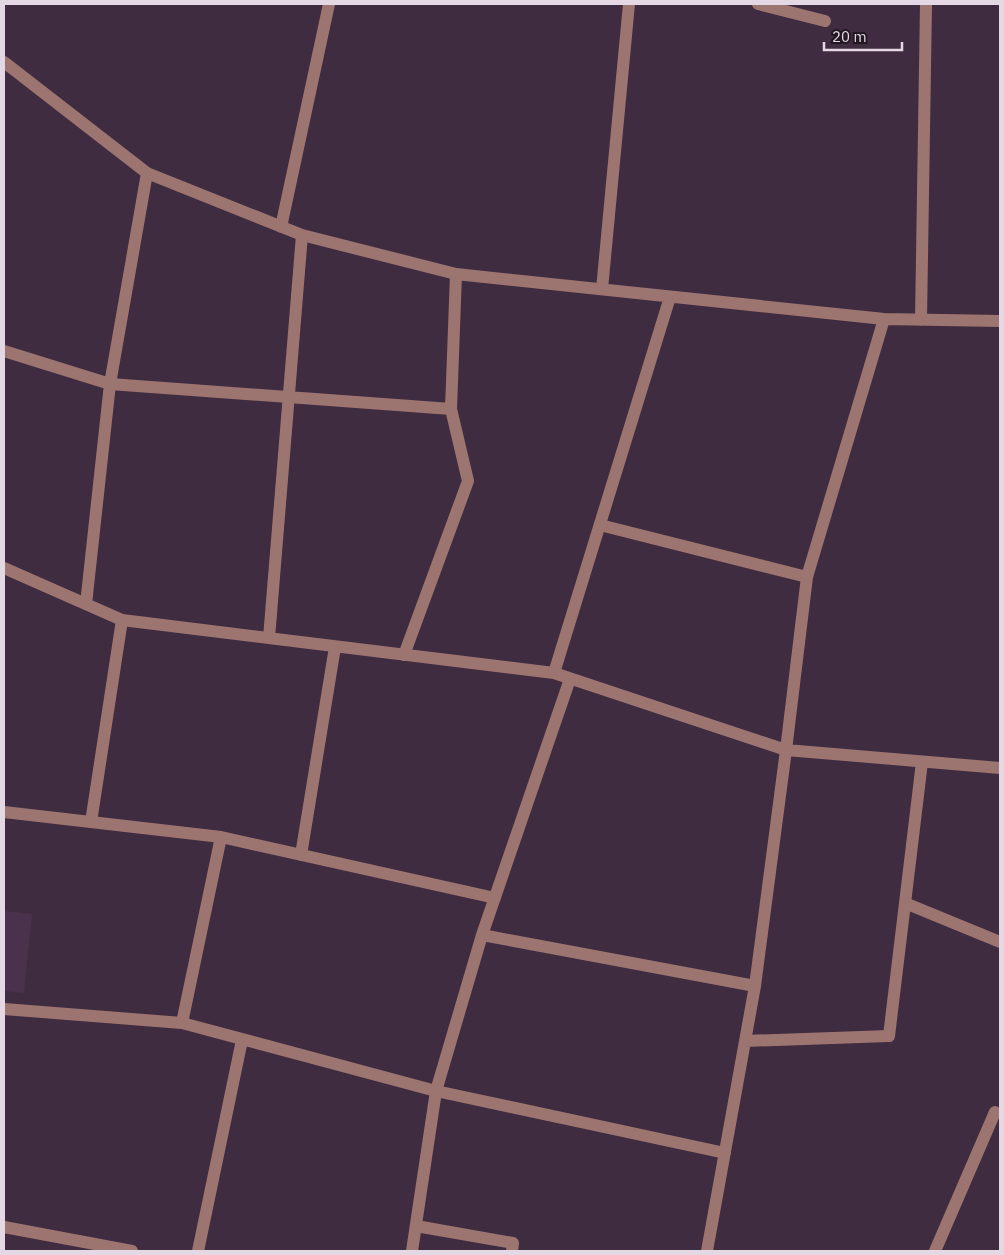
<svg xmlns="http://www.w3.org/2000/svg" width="1004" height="1255" font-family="'IBM Plex Sans',sans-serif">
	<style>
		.built { fill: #4b324c }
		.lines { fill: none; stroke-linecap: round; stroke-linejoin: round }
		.minor { stroke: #9d7570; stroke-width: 12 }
	</style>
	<rect width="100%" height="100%" fill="#402c40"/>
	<path class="built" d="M 4,911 L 32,914 L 24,993 L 4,991 Z"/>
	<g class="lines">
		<path class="minor" d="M 758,4 L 825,21
			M 4,62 L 147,173 L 302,235 L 456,274 L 884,319 L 1000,321
			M 281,227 L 329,4
			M 602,289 L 629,4
			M 921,320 L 926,4
			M 4,351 L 110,384 L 451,409
			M 600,525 L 807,577
			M 4,568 L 122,620 L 554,673 L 786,750 L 1000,768
			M 86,604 L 110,384 L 147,173
			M 269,638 L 302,235
			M 404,655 L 468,481 L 451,409 L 456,274
			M 554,673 L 670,297
			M 4,812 L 221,837 L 495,898
			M 91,822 L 122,620
			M 301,855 L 335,647
			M 905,903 L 1000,942
			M 482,935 L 755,986
			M 4,1009 L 182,1023 L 436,1091 L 725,1153
			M 182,1023 L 221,837
			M 745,1041 L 889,1036 L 922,762
			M 416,1226 L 513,1243 L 512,1251
			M 4,1227 L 132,1251
			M 198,1251 L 242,1040
			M 412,1251 L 436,1091 L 482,935 L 570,679
			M 707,1251 L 755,986 L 786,750 L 807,577 L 884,319
			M 935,1251 L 995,1112"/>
	</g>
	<rect width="1004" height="1255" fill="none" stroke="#e5d8e5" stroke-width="10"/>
	<path d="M824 42v8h78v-8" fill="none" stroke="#e5d8e5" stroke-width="2.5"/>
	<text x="832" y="42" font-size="15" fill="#e5d8e5" stroke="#211821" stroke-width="4" paint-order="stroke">20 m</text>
</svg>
